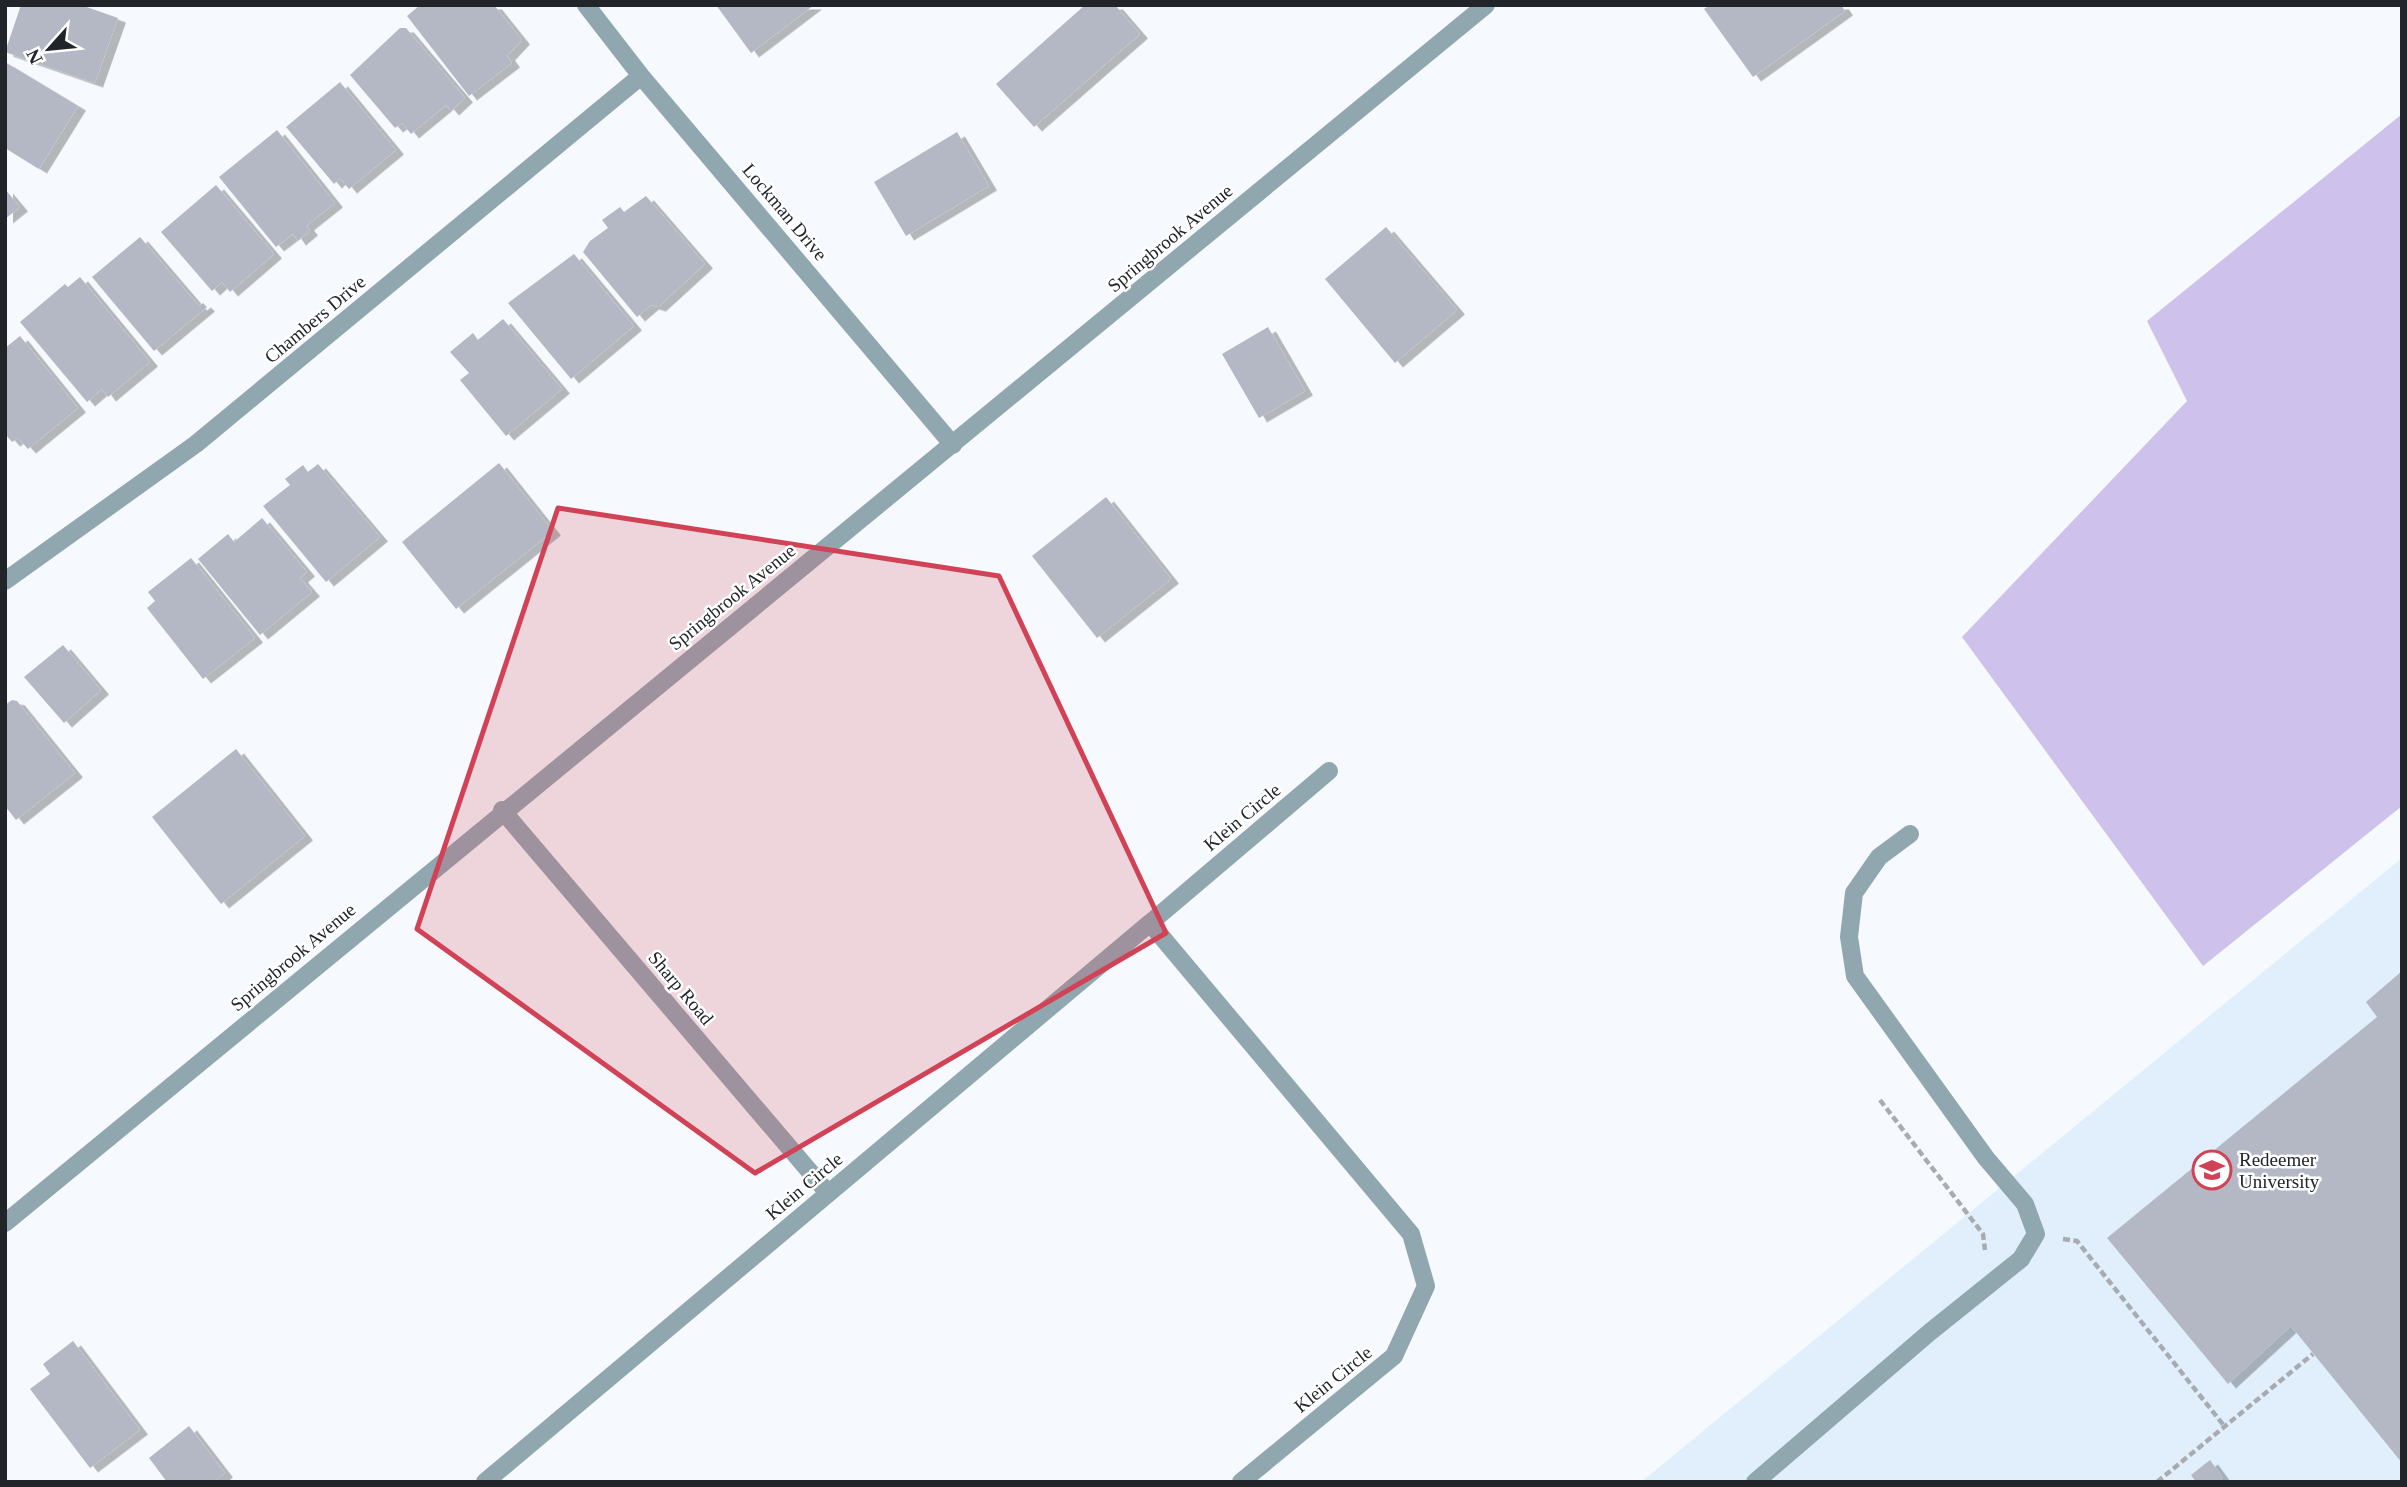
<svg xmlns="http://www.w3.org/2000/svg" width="2407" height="1487" font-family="Georgia,serif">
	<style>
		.built { fill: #e1effc }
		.green { fill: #cec1ec }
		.building { fill: #b4b8c5; filter: url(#shadow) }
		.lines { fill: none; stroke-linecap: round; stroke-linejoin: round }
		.path { stroke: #a8acb0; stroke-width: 4.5; stroke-dasharray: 7 3.5; stroke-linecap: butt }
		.minor { stroke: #90a7af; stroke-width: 18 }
		.marked { fill: #d24256; fill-opacity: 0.2; stroke: #d24256; stroke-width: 5; stroke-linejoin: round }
		.labels { text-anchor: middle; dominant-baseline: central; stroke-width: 5; stroke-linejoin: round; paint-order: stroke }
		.street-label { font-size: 19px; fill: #212529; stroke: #fff }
		.poi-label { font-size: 19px; fill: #212529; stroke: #fff; text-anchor: start }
	</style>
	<defs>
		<filter id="shadow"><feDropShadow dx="8" dy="4.5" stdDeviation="0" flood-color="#0004"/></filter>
	</defs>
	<rect width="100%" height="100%" fill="#f6fafe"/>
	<path class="built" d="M 2402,858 L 2402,1482 L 1641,1482 Z"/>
	<path class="green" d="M 2402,114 L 2402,806 L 2203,966 L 1962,637 L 2187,401 L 2147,321 Z"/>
	<path class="building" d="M 21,5 L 81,5 L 118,18 L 95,83 L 5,52 Z
		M 420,5 L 494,5 L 522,40 L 507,56 L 512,63 L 469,96 L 407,16 Z
		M 716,5 L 814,5 L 751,53 Z
		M 1085,5 L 1115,5 L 1140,34 L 1034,127 L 996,84 Z
		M 1710,5 L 1841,5 L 1845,11 L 1753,77 L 1704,9 Z
		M 400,28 L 406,28 L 465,98 L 451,111 L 446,105 L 411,134 L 402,123 L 395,128 L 350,75 Z
		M 5,62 L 78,106 L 39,169 L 5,148 Z
		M 340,82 L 396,150 L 349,189 L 340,178 L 334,184 L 286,127 Z
		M 277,130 L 335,203 L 306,226 L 310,231 L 298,241 L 293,234 L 276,247 L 219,177 Z
		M 957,132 L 989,186 L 906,236 L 874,182 Z
		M 216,185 L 274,254 L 230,292 L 222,282 L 212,291 L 161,232 Z
		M 5,189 L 20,207 L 5,219 Z
		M 646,196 L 705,264 L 658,307 L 651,305 L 637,317 L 583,252 L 590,241 L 608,228 L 602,220 L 620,207 L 624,212 Z
		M 1386,227 L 1457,310 L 1395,363 L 1325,279 Z
		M 140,237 L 199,306 L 203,303 L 207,307 L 154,351 L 92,277 Z
		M 574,254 L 634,326 L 571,379 L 508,303 Z
		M 80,277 L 150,362 L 108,397 L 102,389 L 87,402 L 20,322 L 65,284 L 68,287 Z
		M 503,319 L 562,389 L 506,436 L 460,380 L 469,373 L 450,352 L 473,333 L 478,340 Z
		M 1268,327 L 1305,391 L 1259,418 L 1222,354 Z
		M 20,336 L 78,408 L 28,449 L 18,438 L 12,442 L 5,434 L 5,348 Z
		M 499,463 L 553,531 L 456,609 L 402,542 Z
		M 318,464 L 380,537 L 326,582 L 263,506 L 290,485 L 285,479 L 303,465 L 308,472 Z
		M 1106,497 L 1171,579 L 1097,638 L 1032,556 Z
		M 262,518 L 307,572 L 300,578 L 312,592 L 260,635 L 198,559 L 228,534 L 234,542 Z
		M 191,558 L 255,638 L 203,679 L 147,608 L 155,601 L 148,592 Z
		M 63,645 L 101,690 L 64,723 L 24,677 Z
		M 12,700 L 17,701 L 75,773 L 16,820 L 5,806 L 5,705 Z
		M 236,749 L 305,836 L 221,904 L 152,817 Z
		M 2402,971 L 2402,1463 L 2291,1326 L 2228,1384 L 2107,1238 L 2377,1017 L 2366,1002 Z
		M 73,1341 L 140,1430 L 90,1468 L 30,1389 L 50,1374 L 43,1364 Z
		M 189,1426 L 225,1473 L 214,1482 L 167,1482 L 149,1458 Z
		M 2210,1460 L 2223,1478 L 2218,1482 L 2196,1482 L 2191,1475 Z"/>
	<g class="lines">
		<path class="path" d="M 1880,1100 L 1983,1234 L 1985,1250
			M 2063,1239 L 2077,1241 L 2225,1427
			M 2157,1482 L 2313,1354"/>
		<path class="minor" d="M 586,5 L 641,76 L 953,445
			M 5,581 L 196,444 L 641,76
			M 502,810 L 828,1193
			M 5,1223 C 496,814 993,412 1486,5
			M 485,1482 L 1150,923
			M 1241,1482 L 1394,1356 L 1426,1286 L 1411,1234 L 1150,923 L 1329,771
			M 1755,1482 L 1930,1332 L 2021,1259 L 2036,1234 L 2025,1204 L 1986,1158 L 1855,976 L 1849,937 L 1854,893 L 1879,857 L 1910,834"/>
	</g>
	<path class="marked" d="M 558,508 L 999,576 L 1166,933 L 755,1173 L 417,929 Z"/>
	<defs>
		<symbol id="university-ring" viewBox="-11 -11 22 22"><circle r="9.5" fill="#fff" stroke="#d24256" stroke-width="1.5"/><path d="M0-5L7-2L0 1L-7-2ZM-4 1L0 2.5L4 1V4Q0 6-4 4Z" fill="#d24256"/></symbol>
	</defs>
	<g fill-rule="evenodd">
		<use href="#university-ring" x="2190" y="1148" width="44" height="44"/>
	</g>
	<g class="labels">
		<g class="street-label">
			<text transform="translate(785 212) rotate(50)">Lockman Drive</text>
			<text transform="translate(1170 238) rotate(-40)">Springbrook Avenue</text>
			<text transform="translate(315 319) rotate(-40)">Chambers Drive</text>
			<text transform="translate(732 597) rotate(-39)">Springbrook Avenue</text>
			<text transform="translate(1242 817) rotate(-40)">Klein Circle</text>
			<text transform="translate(293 957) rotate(-40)">Springbrook Avenue</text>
			<text transform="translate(681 988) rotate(50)">Sharp Road</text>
			<text transform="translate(804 1186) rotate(-40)">Klein Circle</text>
			<text transform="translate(1333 1379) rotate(-39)">Klein Circle</text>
		</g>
		<g class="poi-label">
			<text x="2239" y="1159">Redeemer<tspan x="2239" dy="22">University</tspan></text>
		</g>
	</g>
	<rect width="2407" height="1487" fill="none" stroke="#212529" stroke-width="14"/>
	<g transform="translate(49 49) rotate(243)" stroke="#ffffff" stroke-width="5" paint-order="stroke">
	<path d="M0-5L12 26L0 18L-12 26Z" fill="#212529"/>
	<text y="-10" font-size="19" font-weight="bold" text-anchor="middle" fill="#212529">N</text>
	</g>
</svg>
